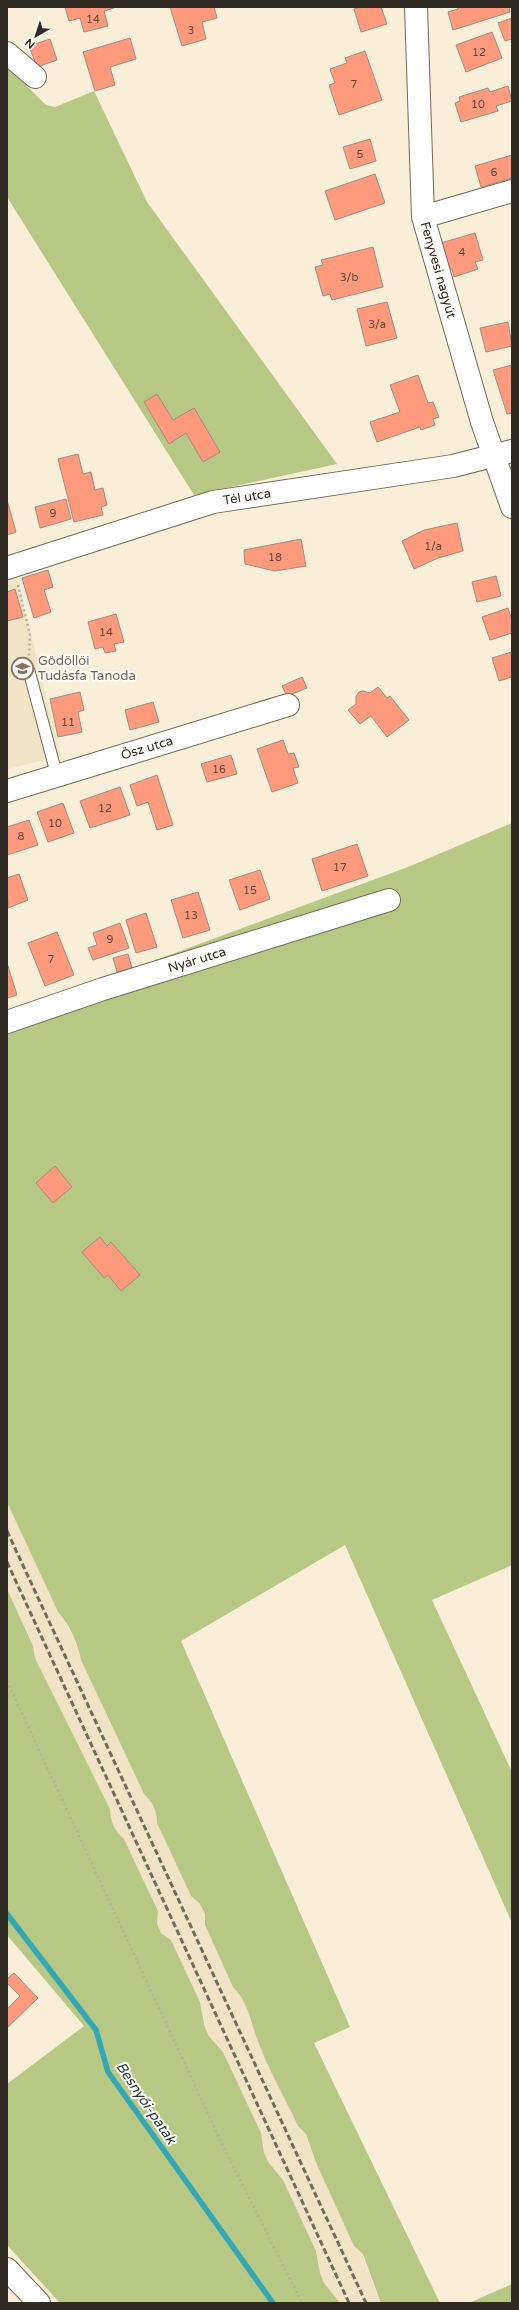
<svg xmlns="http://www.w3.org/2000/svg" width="519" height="2310" font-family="'Varela Round',sans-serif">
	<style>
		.built { fill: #f1e4c6 }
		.green { fill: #b6c883 }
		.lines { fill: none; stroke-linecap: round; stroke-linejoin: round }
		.stream { stroke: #32a8b6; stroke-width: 5.5 }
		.building { fill: #ff9a7c; stroke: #a38a82 }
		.service-casing { stroke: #736a56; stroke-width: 13 }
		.minor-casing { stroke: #736a56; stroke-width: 24 }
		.path { stroke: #b9b09e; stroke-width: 2.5; stroke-dasharray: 2 3; stroke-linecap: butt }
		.service { stroke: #fff; stroke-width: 11 }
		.minor { stroke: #fff; stroke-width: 22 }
		.rail { stroke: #716b5e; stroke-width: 3; stroke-dasharray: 6 3; stroke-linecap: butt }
		.labels { text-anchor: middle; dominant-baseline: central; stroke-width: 4; stroke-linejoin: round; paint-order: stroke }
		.number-label { font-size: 11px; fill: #634738 }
		.street-label { font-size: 13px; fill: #2f2b22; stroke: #fffdf8 }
		.education-label { font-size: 13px; fill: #785e54; stroke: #fffdf8; text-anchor: start }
		.water-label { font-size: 14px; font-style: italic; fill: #1e373a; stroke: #fffdf8 }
	</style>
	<rect width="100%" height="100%" fill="#f9efd8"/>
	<path class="built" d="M 17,578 L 61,756 L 7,769 L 7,581 Z
		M 7,1502 L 58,1612 L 64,1619 L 79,1649 L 81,1660 L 144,1794 L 152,1802 L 157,1812 L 157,1823 L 191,1896 L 200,1904 L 205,1914 L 205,1925 L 233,1986 L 241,1994 L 251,2014 L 256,2036 L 298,2126 L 306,2134 L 317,2165 L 354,2246 L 362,2254 L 381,2303 L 340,2303 L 324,2283 L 320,2273 L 316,2251 L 283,2180 L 269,2163 L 264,2153 L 261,2133 L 223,2052 L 208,2035 L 204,2024 L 200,2002 L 171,1940 L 161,1933 L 157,1923 L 158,1911 L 124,1839 L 116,1831 L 111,1820 L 110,1809 L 35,1658 L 33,1646 L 7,1589 Z"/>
	<path class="green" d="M 7,66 L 46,105 L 55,107 L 94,91 L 147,202 L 337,464 L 194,495 L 7,197 Z
		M 512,823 L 512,1565 L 432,1600 L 512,1772 L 512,1923 L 345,1545 L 181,1641 L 350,2027 L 314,2043 L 440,2303 L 381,2303 L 363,2254 L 354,2246 L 317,2165 L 306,2134 L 298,2126 C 284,2096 267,2067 256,2036 C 250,2018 247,2001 233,1987 L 205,1925 L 205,1914 L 200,1904 L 191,1896 L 157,1823 C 157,1810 153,1803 144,1794 L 81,1660 C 78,1643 69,1624 58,1612 L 7,1502 L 7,1015 L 408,867 Z
		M 7,1589 L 33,1646 L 35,1658 L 110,1809 C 111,1823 114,1830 124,1839 L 158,1911 L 157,1923 L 161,1933 L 171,1940 L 200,2002 L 204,2024 L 208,2035 L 223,2052 L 261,2133 L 264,2153 L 269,2163 L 283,2180 L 316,2251 L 320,2273 L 324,2283 L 340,2303 L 60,2303 L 7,2245 L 7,2084 L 84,2026 L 7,1935 Z
		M 512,2284 L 512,2303 L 469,2303 Z"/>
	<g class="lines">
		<path class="stream" d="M 7,1914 L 96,2030 L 108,2072 L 273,2303"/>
	</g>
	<path class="building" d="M 65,7 L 114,7 L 114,8 L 104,11 L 108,26 L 84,32 L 80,18 L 69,21 Z
		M 170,7 L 214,7 L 217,18 L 202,22 L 206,39 L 182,46 Z
		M 361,7 L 381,7 L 387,24 L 361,32 L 354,9 Z
		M 457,7 L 509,7 L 510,12 L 453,30 L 448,12 L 458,9 Z
		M 512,18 L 512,39 L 505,41 L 498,23 Z
		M 492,32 L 502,58 L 466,72 L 456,45 Z
		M 130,38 L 136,59 L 110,67 L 115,85 L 95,91 L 83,52 Z
		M 50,39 L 57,60 L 37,67 L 29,46 Z
		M 365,51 L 382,100 L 339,115 L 329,85 L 335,83 L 330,69 L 347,63 L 345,58 Z
		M 508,86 L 512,101 L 496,106 L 498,111 L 461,122 L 455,103 L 460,101 L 459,97 L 488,88 L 490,92 Z
		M 370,139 L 376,161 L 350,169 L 343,147 Z
		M 512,155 L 512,178 L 481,187 L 475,166 Z
		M 375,174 L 385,203 L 335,220 L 325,191 Z
		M 475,233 L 483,260 L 475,262 L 478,269 L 454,277 L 452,269 L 449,270 L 441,243 Z
		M 373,247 L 383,287 L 332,300 L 330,294 L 323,296 L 315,267 L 323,265 L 321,260 Z
		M 387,302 L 397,338 L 366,346 L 357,309 Z
		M 508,322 L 512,346 L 486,352 L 480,328 Z
		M 512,365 L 512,413 L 507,414 L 493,370 Z
		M 418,375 L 428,403 L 433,402 L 439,417 L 433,419 L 435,425 L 421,430 L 420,427 L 377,442 L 370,422 L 400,412 L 390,385 Z
		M 157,394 L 173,420 L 194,408 L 220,452 L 203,462 L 186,433 L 169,444 L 144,402 Z
		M 78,454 L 83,474 L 91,472 L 95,490 L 103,488 L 107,505 L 101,507 L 103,515 L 74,522 L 58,459 Z
		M 66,499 L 71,519 L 40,528 L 35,507 Z
		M 7,500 L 16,532 L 7,535 Z
		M 457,523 L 463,551 L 438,558 L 414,569 L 402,541 L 424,530 Z
		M 301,539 L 306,566 L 275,571 L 245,564 L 244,550 Z
		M 48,570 L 53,587 L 44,590 L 51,612 L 34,618 L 22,578 Z
		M 496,576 L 501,596 L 477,602 L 472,582 Z
		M 15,589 L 23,617 L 7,621 L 7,592 Z
		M 508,608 L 512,620 L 512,633 L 490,640 L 482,617 Z
		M 116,614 L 124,642 L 114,644 L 116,651 L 105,653 L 103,647 L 95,649 L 88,622 Z
		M 512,652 L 512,677 L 499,681 L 492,658 Z
		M 302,677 L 307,688 L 287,696 L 282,686 Z
		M 378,687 L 387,698 L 390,696 L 409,720 L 387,737 L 371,716 L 360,724 L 348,710 L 356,704 L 356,696 L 359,692 L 363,691 L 370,693 Z
		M 80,692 L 84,710 L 78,712 L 82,732 L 58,737 L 50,699 Z
		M 153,702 L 159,722 L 130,730 L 125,710 Z
		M 283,740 L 288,754 L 294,753 L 299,767 L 293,768 L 298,783 L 272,792 L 257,749 Z
		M 231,755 L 237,774 L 207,782 L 201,764 Z
		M 157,775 L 173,825 L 157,830 L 148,802 L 137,806 L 130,785 Z
		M 120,787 L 130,815 L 90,828 L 80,801 Z
		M 63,803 L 74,833 L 48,842 L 37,812 Z
		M 29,820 L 38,845 L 7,855 L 7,827 Z
		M 357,844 L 368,876 L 322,891 L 312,859 Z
		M 260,870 L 270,899 L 240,910 L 229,880 Z
		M 19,874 L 28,900 L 8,908 L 7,878 Z
		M 198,892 L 210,930 L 183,938 L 171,900 Z
		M 146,913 L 157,947 L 136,953 L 126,920 Z
		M 120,923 L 129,948 L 93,960 L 88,948 L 97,945 L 93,933 Z
		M 57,932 L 74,975 L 45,986 L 28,943 Z
		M 128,954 L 132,968 L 117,972 L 113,958 Z
		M 7,963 L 17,995 L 7,998 Z
		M 55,1166 L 72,1187 L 53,1203 L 36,1183 Z
		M 100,1237 L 107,1246 L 111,1242 L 140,1275 L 121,1291 L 108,1275 L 104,1278 L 82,1252 Z
		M 14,1973 L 38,1998 L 7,2028 L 7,2009 L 20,1996 L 7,1983 L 7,1979 Z"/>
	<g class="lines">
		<defs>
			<path id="service" d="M 29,671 L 57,776"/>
			<path id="minor" d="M 416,7 L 423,217 L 482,422 L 512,507
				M 7,53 L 35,77
				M 423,217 L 512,191
				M 7,568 L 213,502 L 453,466 L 512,451
				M 7,791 L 288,705
				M 7,1022 L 103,989 L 389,900
				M 7,2269 L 39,2303"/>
		</defs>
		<use href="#service" class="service-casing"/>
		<use href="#minor" class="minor-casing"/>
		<path class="path" d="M 18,585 L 30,635 L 29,657
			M 7,1681 L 223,2146 L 302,2303"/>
		<use href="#service" class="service"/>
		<use href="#minor" class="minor"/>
		<path class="rail" d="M 7,1531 L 366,2303
			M 7,1562 L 349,2303"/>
	</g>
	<defs>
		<symbol id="school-ring" viewBox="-11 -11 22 22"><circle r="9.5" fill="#fffdf8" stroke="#8d6e63" stroke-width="1.5"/><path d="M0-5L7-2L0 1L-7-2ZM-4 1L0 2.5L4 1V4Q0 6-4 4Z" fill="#8d6e63"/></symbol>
	</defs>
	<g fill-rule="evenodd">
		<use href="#school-ring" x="10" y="656" width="25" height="25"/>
	</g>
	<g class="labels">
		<g class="number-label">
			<text x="93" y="19">14</text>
			<text x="191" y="30">3</text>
			<text x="479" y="52">12</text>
			<text x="354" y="84">7</text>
			<text x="478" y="104">10</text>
			<text x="360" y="154">5</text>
			<text x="494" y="172">6</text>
			<text x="462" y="252">4</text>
			<text x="349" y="277">3/b</text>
			<text x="377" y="324">3/a</text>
			<text x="53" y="513">9</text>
			<text x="433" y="546">1/a</text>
			<text x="275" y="557">18</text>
			<text x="106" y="632">14</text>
			<text x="68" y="722">11</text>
			<text x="219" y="769">16</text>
			<text x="105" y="808">12</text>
			<text x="55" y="823">10</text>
			<text x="21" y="836">8</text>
			<text x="340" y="867">17</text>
			<text x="250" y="890">15</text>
			<text x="191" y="915">13</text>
			<text x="110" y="939">9</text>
			<text x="51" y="959">7</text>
		</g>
		<g class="street-label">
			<text transform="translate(438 270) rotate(74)">Fenyvesi nagyút</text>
			<text transform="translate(247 497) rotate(-9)">Tél utca</text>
			<text transform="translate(147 748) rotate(-17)">Ősz utca</text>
			<text transform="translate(197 960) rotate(-17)">Nyár utca</text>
		</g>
		<g class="education-label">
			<text x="38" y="661">Gödöllői<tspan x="38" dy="15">Tudásfa Tanoda</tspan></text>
		</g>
		<g class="water-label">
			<text transform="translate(146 2103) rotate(56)">Besnyői-patak</text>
		</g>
	</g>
	<rect width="519" height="2310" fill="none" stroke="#2f2b22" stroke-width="16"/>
	<g transform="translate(36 36) rotate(219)" stroke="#fffdf8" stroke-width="3" paint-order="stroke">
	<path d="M0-3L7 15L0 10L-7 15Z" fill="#2f2b22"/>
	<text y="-6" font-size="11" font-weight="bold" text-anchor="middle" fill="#2f2b22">N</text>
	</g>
</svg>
